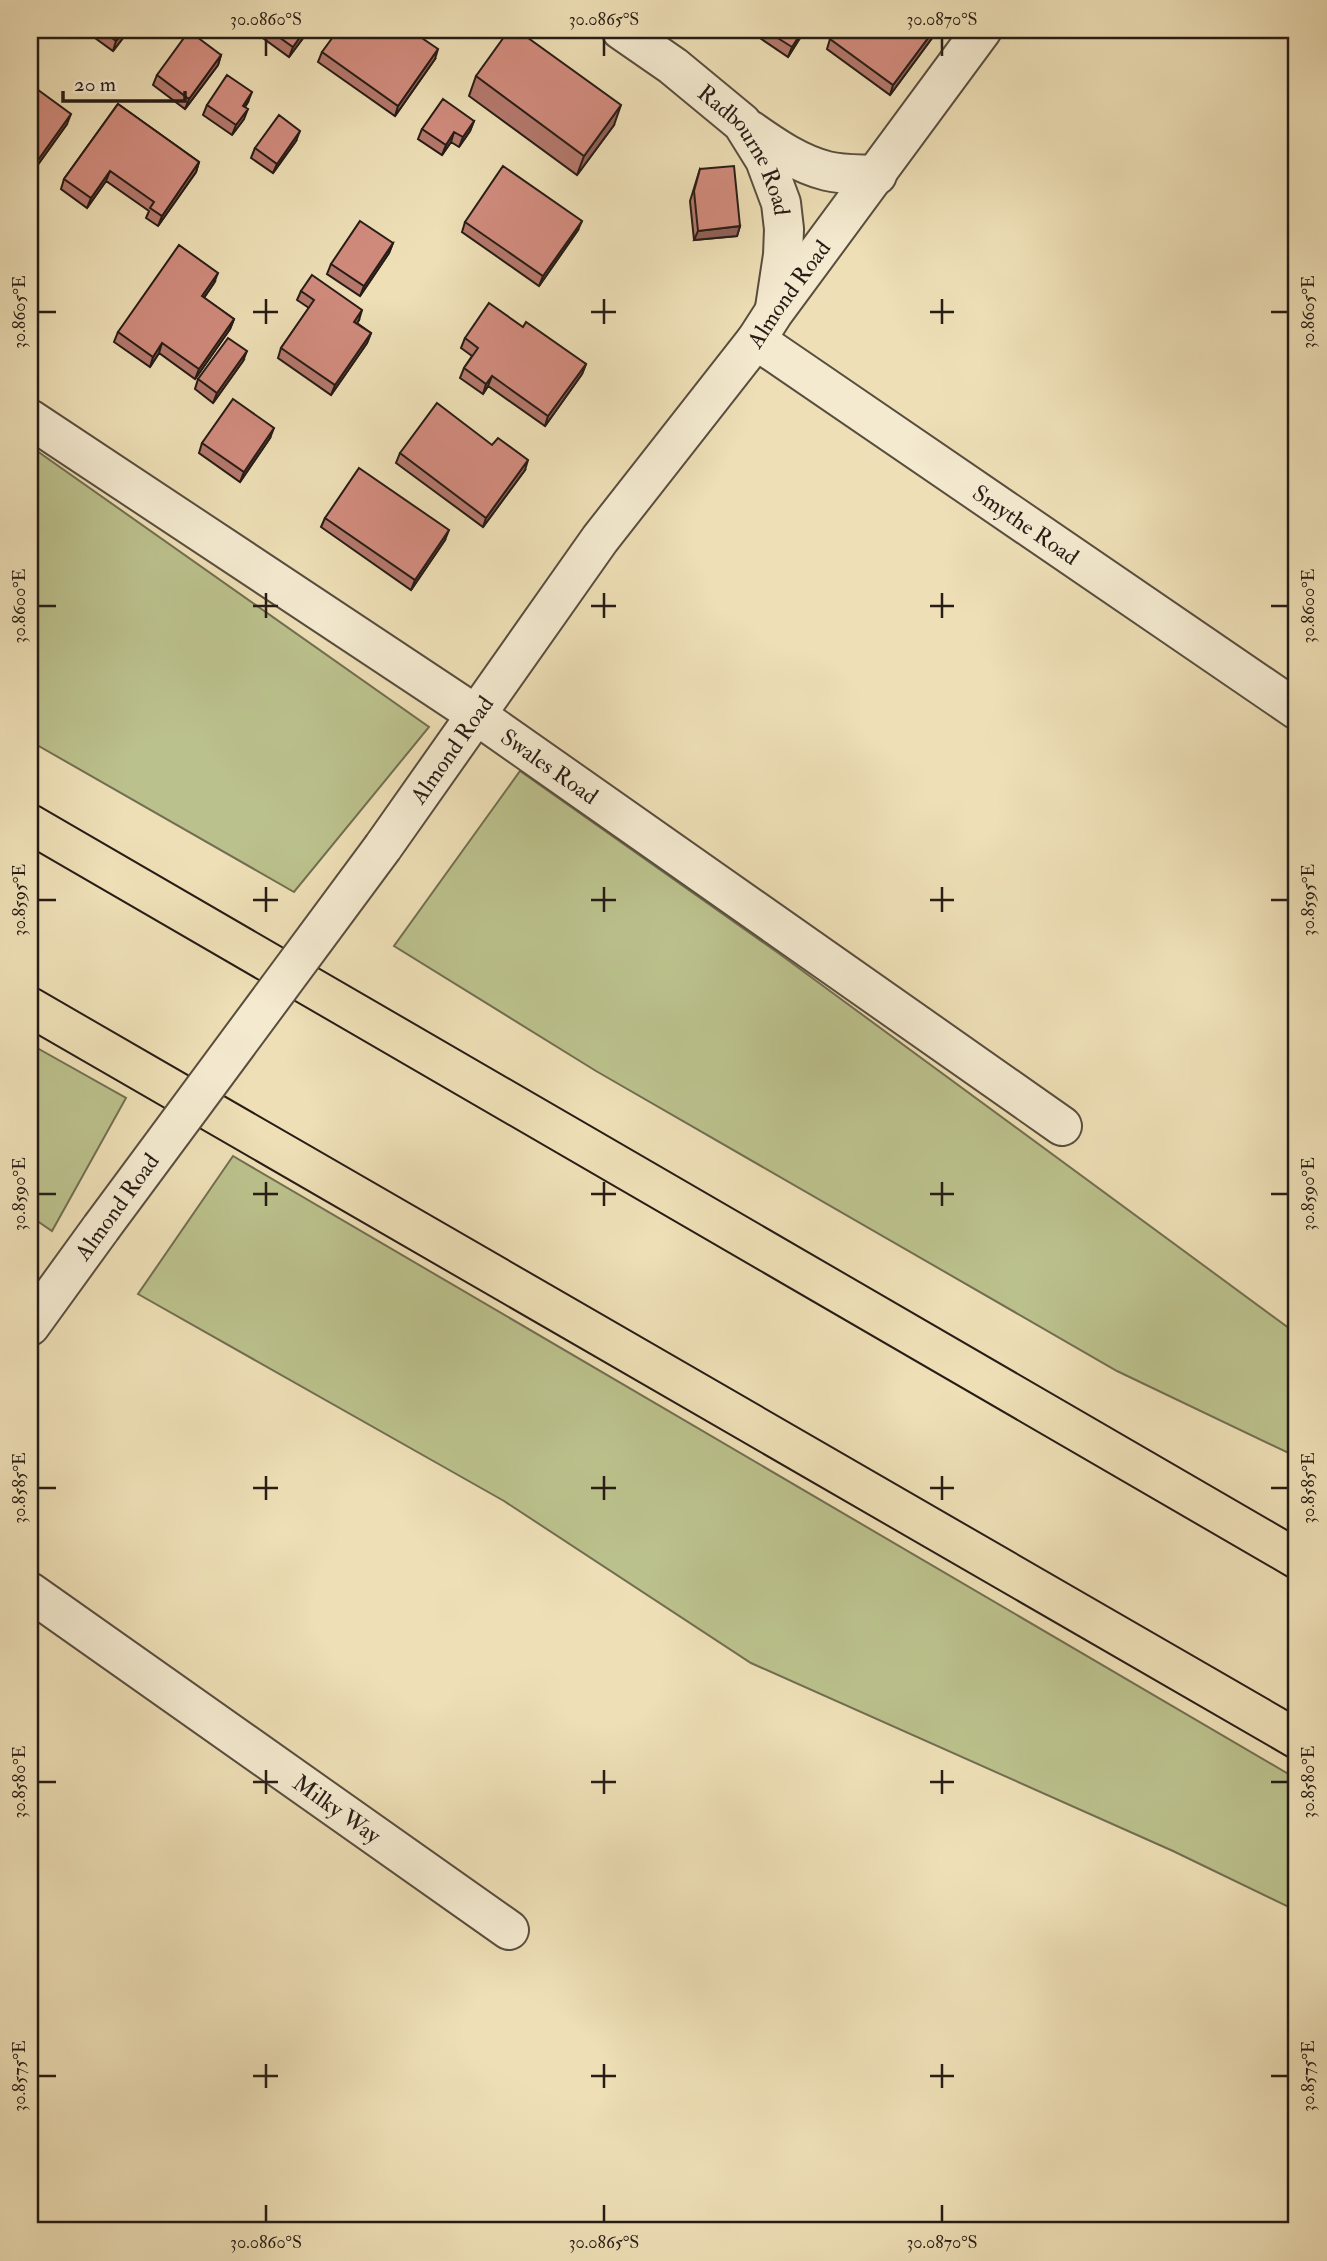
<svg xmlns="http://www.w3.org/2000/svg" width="1327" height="2261" font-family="'IM FELL Double Pica',serif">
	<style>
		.green { fill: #bbc18c; stroke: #716e51; stroke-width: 2 }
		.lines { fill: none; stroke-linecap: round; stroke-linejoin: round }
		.street-casing { stroke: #594d3e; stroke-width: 42 }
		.highway-casing { stroke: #271c16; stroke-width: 42 }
		.street { stroke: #f4ead0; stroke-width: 38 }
		.highway { stroke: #eedfb6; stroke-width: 38 }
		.street-bridge-casing { stroke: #594d3e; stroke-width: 42; stroke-linecap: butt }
		.street-bridge { stroke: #f4ead0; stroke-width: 38 }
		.wall { fill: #b4786c; stroke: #271c16; stroke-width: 2 }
		.shaded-wall { fill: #926158; stroke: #271c16; stroke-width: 2 }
		.building { fill: #d18b7d; stroke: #271c16; stroke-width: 2 }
		.ticks { fill: none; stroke: #271c16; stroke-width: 2.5 }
		.labels { text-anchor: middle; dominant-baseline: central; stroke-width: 5; stroke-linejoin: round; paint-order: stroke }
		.street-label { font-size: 23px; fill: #271c16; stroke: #f4ead0 }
		.neatline { fill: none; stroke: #271c16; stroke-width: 2.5 }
		.ticks-label { font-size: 18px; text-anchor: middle; fill: #271c16 }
	</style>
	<rect width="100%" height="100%" fill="#eedfb6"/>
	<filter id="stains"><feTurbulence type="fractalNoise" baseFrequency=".00286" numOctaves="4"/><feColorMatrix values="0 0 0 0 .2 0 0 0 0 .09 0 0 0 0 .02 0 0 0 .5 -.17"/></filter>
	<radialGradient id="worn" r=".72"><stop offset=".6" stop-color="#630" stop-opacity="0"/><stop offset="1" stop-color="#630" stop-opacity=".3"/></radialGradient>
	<path class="green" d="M 30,446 L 429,727 L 294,892 L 30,741 Z
		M 520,771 L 781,955 L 1297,1334 L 1297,1457 L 1117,1371 L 596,1071 L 394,946 Z
		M 30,1044 L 126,1098 L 52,1231 L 30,1216 Z
		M 233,1156 L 1297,1779 L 1297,1911 L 1173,1851 L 751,1663 L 504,1501 L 138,1294 Z"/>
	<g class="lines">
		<defs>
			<g id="street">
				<path id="s1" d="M 621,30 L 673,66 L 742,123 L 765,160 L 781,203 L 784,229 L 783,255 L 775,308"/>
				<path d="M 750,130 C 774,147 799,164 827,171 C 843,175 861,174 877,175"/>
				<path id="s2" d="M 756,340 L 1297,710"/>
				<path id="s3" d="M 30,419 L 475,714 L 1062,1126"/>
				<path id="s4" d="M 383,847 L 600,539 L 756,340 L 774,312 L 982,30"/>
				<path d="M 30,1326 L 101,1228"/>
				<path id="s5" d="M 30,1592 L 509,1930"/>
			</g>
			<path id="highway" d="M 30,824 L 1297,1559
				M 30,1007 L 1297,1739"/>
		</defs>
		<use href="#street" class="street-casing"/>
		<use href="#highway" class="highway-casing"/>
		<use href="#street" class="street"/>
		<use href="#highway" class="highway"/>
		<defs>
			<path id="street-bridge" d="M 101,1228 L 383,847"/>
		</defs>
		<use href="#street-bridge" class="street-bridge-casing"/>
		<use href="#street-bridge" class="street-bridge"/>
	</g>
	<path class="wall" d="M 84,30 L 127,30 L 126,34 L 113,51 Z
		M 257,30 L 309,30 L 289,57 L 256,33 Z
		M 454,30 L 466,30 L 462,35 Z
		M 748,30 L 805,30 L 788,57 Z
		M 837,30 L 938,30 L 890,95 L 827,49 L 830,39 Z
		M 322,52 L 435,59 L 395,116 L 318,62 Z
		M 221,55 L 218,65 L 185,109 L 153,85 L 157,75 Z
		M 476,76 L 614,125 L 577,175 L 469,96 Z
		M 30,84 L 67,124 L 34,170 L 30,167 Z
		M 248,102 L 245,107 L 244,119 L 232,135 L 203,115 L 207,105 Z
		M 118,104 L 199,162 L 196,172 L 158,226 L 146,218 L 149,211 L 106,181 L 87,208 L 61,189 L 64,179 Z
		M 474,121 L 470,131 L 459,147 L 451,142 L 442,155 L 418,139 L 422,129 Z
		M 296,141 L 273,173 L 251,158 L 255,148 Z
		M 700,169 L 740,226 L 737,236 L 694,240 L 690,201 Z
		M 465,222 L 578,230 L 539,286 L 462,232 Z
		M 393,243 L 389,253 L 360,296 L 327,274 L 331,264 Z
		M 214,283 L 204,298 L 234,319 L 230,329 L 195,379 L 159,353 L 150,367 L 114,342 L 118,332 Z
		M 301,291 L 359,320 L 357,323 L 371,333 L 367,343 L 331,395 L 278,358 L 281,348 L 309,308 L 297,300 Z
		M 523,327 L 586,364 L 582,374 L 545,426 L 488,386 L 483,394 L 460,378 L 464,368 L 472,356 L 461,348 L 465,338 Z
		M 243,361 L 213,403 L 195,389 L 198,379 Z
		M 270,438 L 240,482 L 199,453 L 202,443 Z
		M 400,453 L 525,470 L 483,527 L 396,463 Z
		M 325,518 L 445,540 L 411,590 L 321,527 Z"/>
	<path class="shaded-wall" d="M 125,30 L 127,30 L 126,34 L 113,51 L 116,41 Z
		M 305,30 L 309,30 L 289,57 L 293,47 Z
		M 803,30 L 805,30 L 788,57 L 792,47 Z
		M 934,30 L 938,30 L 890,95 L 893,85 Z
		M 438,49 L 435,59 L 395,116 L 398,106 Z
		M 221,55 L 218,65 L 185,109 L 189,99 Z
		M 252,92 L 248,102 L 239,116 L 243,106 Z
		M 621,105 L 614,125 L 577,175 L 584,156 Z
		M 248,109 L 244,119 L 232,135 L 236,125 Z
		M 71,114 L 67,124 L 34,170 L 38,160 Z
		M 474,121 L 470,131 L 459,147 L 463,137 Z
		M 300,131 L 296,141 L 273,173 L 277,164 Z
		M 454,132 L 451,142 L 442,155 L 446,145 Z
		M 199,162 L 196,172 L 158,226 L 162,216 Z
		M 110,171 L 106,181 L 87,208 L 91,198 Z
		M 582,221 L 578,230 L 539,286 L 543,276 Z
		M 740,226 L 737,236 L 694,240 L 698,231 Z
		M 393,243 L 389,253 L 360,296 L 364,286 Z
		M 218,273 L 214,283 L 198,306 L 202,296 Z
		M 362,310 L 359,320 L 351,332 L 354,322 Z
		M 234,319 L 230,329 L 195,379 L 199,369 Z
		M 371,333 L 367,343 L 331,395 L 335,385 Z
		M 162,343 L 159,353 L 150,367 L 153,357 Z
		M 247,351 L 243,361 L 213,403 L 217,393 Z
		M 586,364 L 582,374 L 545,426 L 548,416 Z
		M 492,376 L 488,386 L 483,394 L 486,384 Z
		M 274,428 L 270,438 L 240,482 L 244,472 Z
		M 528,460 L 525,470 L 483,527 L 486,518 Z
		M 449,530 L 445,540 L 411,590 L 415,580 Z"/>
	<path class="building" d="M 101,30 L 125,30 L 116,41 Z
		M 269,30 L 305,30 L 293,47 Z
		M 338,30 L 410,30 L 438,49 L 398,106 L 322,52 Z
		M 509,30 L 517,30 L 621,105 L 584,156 L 476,76 Z
		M 765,30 L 803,30 L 792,47 Z
		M 837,30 L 934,30 L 893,85 L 830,39 Z
		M 189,31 L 221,55 L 189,99 L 157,75 Z
		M 227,75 L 252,92 L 243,106 L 248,109 L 236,125 L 207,105 Z
		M 30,84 L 71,114 L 38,160 L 30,154 Z
		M 443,99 L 474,121 L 463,137 L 454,132 L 446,145 L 422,129 Z
		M 118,104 L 199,162 L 162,216 L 150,208 L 154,202 L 110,171 L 91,198 L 64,179 Z
		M 279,115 L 300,131 L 277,164 L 255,148 Z
		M 503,166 L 582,221 L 543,276 L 465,222 Z
		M 734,166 L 740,226 L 698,231 L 694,191 L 700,169 Z
		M 360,221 L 393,243 L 364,286 L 331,264 Z
		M 179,245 L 218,273 L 202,296 L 234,319 L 199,369 L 162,343 L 153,357 L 118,332 Z
		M 312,275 L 362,310 L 354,322 L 371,333 L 335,385 L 281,348 L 314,300 L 301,291 Z
		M 489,303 L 523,327 L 526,322 L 586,364 L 548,416 L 492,376 L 486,384 L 464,368 L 478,348 L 465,338 Z
		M 228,338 L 247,351 L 217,393 L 198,379 Z
		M 233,399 L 274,428 L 244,472 L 202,443 Z
		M 437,403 L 492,445 L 498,438 L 528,460 L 486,518 L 400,453 Z
		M 359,468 L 449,530 L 415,580 L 325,518 Z"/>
	<path class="ticks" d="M 266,38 L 266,56M 604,38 L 604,56M 942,38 L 942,56M 266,299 L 266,324M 604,299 L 604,324M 942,299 L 942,324M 38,312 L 56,312M 253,312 L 278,312M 591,312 L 616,312M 930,312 L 954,312M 1271,312 L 1288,312M 266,593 L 266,618M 604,593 L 604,618M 942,593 L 942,618M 38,606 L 56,606M 253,606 L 278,606M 591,606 L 616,606M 930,606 L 954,606M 1271,606 L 1288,606M 266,887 L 266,912M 604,887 L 604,912M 942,887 L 942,912M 38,900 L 56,900M 253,900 L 278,900M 591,900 L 616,900M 930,900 L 954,900M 1271,900 L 1288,900M 266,1182 L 266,1206M 604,1182 L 604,1206M 942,1182 L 942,1206M 38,1194 L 56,1194M 253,1194 L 278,1194M 591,1194 L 616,1194M 930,1194 L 954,1194M 1271,1194 L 1288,1194M 266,1476 L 266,1500M 604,1476 L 604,1500M 942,1476 L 942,1500M 38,1488 L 56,1488M 253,1488 L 278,1488M 591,1488 L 616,1488M 930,1488 L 954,1488M 1271,1488 L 1288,1488M 266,1770 L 266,1794M 604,1770 L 604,1794M 942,1770 L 942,1794M 38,1782 L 56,1782M 253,1782 L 278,1782M 591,1782 L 616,1782M 930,1782 L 954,1782M 1271,1782 L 1288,1782M 266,2064 L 266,2088M 604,2064 L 604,2088M 942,2064 L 942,2088M 38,2076 L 56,2076M 253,2076 L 278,2076M 591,2076 L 616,2076M 930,2076 L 954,2076M 1271,2076 L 1288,2076M 266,2205 L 266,2222M 604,2205 L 604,2222M 942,2205 L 942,2222"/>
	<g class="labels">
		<g class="street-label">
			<text stroke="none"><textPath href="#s1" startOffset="177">Radbourne Road</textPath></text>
			<text stroke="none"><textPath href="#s4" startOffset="686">Almond Road</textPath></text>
			<text stroke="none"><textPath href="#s2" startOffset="327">Smythe Road</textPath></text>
			<text stroke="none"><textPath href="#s4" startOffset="119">Almond Road</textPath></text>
			<text stroke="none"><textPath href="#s3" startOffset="625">Swales Road</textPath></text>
			<text transform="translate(117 1207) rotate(-54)">Almond Road</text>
			<text stroke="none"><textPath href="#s5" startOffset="376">Milky Way</textPath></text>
		</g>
	</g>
	<rect width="1327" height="2261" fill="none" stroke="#eedfb6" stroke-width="77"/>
	<path d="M63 91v10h122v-10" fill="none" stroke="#271c16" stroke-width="3.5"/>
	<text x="74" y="91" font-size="21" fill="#271c16" stroke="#f4ead0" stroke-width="5" paint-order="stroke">20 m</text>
	<rect x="38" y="38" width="1250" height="2184" class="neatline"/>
	<g class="ticks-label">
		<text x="266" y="25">30.0860°S</text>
		<text x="604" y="25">30.0865°S</text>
		<text x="942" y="25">30.0870°S</text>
		<text transform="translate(1308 312) rotate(-90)" y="6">30.8605°E</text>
		<text transform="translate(19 312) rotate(-90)" y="6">30.8605°E</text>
		<text transform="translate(1308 606) rotate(-90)" y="6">30.8600°E</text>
		<text transform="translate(19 606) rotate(-90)" y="6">30.8600°E</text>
		<text transform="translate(19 900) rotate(-90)" y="6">30.8595°E</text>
		<text transform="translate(1308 900) rotate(-90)" y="6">30.8595°E</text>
		<text transform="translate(1308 1194) rotate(-90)" y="6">30.8590°E</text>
		<text transform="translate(19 1194) rotate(-90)" y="6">30.8590°E</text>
		<text transform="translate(1308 1488) rotate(-90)" y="6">30.8585°E</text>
		<text transform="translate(19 1488) rotate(-90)" y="6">30.8585°E</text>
		<text transform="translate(1308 1782) rotate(-90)" y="6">30.8580°E</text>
		<text transform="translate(19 1782) rotate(-90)" y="6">30.8580°E</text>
		<text transform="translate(1308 2076) rotate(-90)" y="6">30.8575°E</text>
		<text transform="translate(19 2076) rotate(-90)" y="6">30.8575°E</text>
		<text x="266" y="2248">30.0860°S</text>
		<text x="604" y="2248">30.0865°S</text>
		<text x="942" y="2248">30.0870°S</text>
	</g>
	<rect width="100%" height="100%" filter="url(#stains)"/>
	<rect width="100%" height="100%" fill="url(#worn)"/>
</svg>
